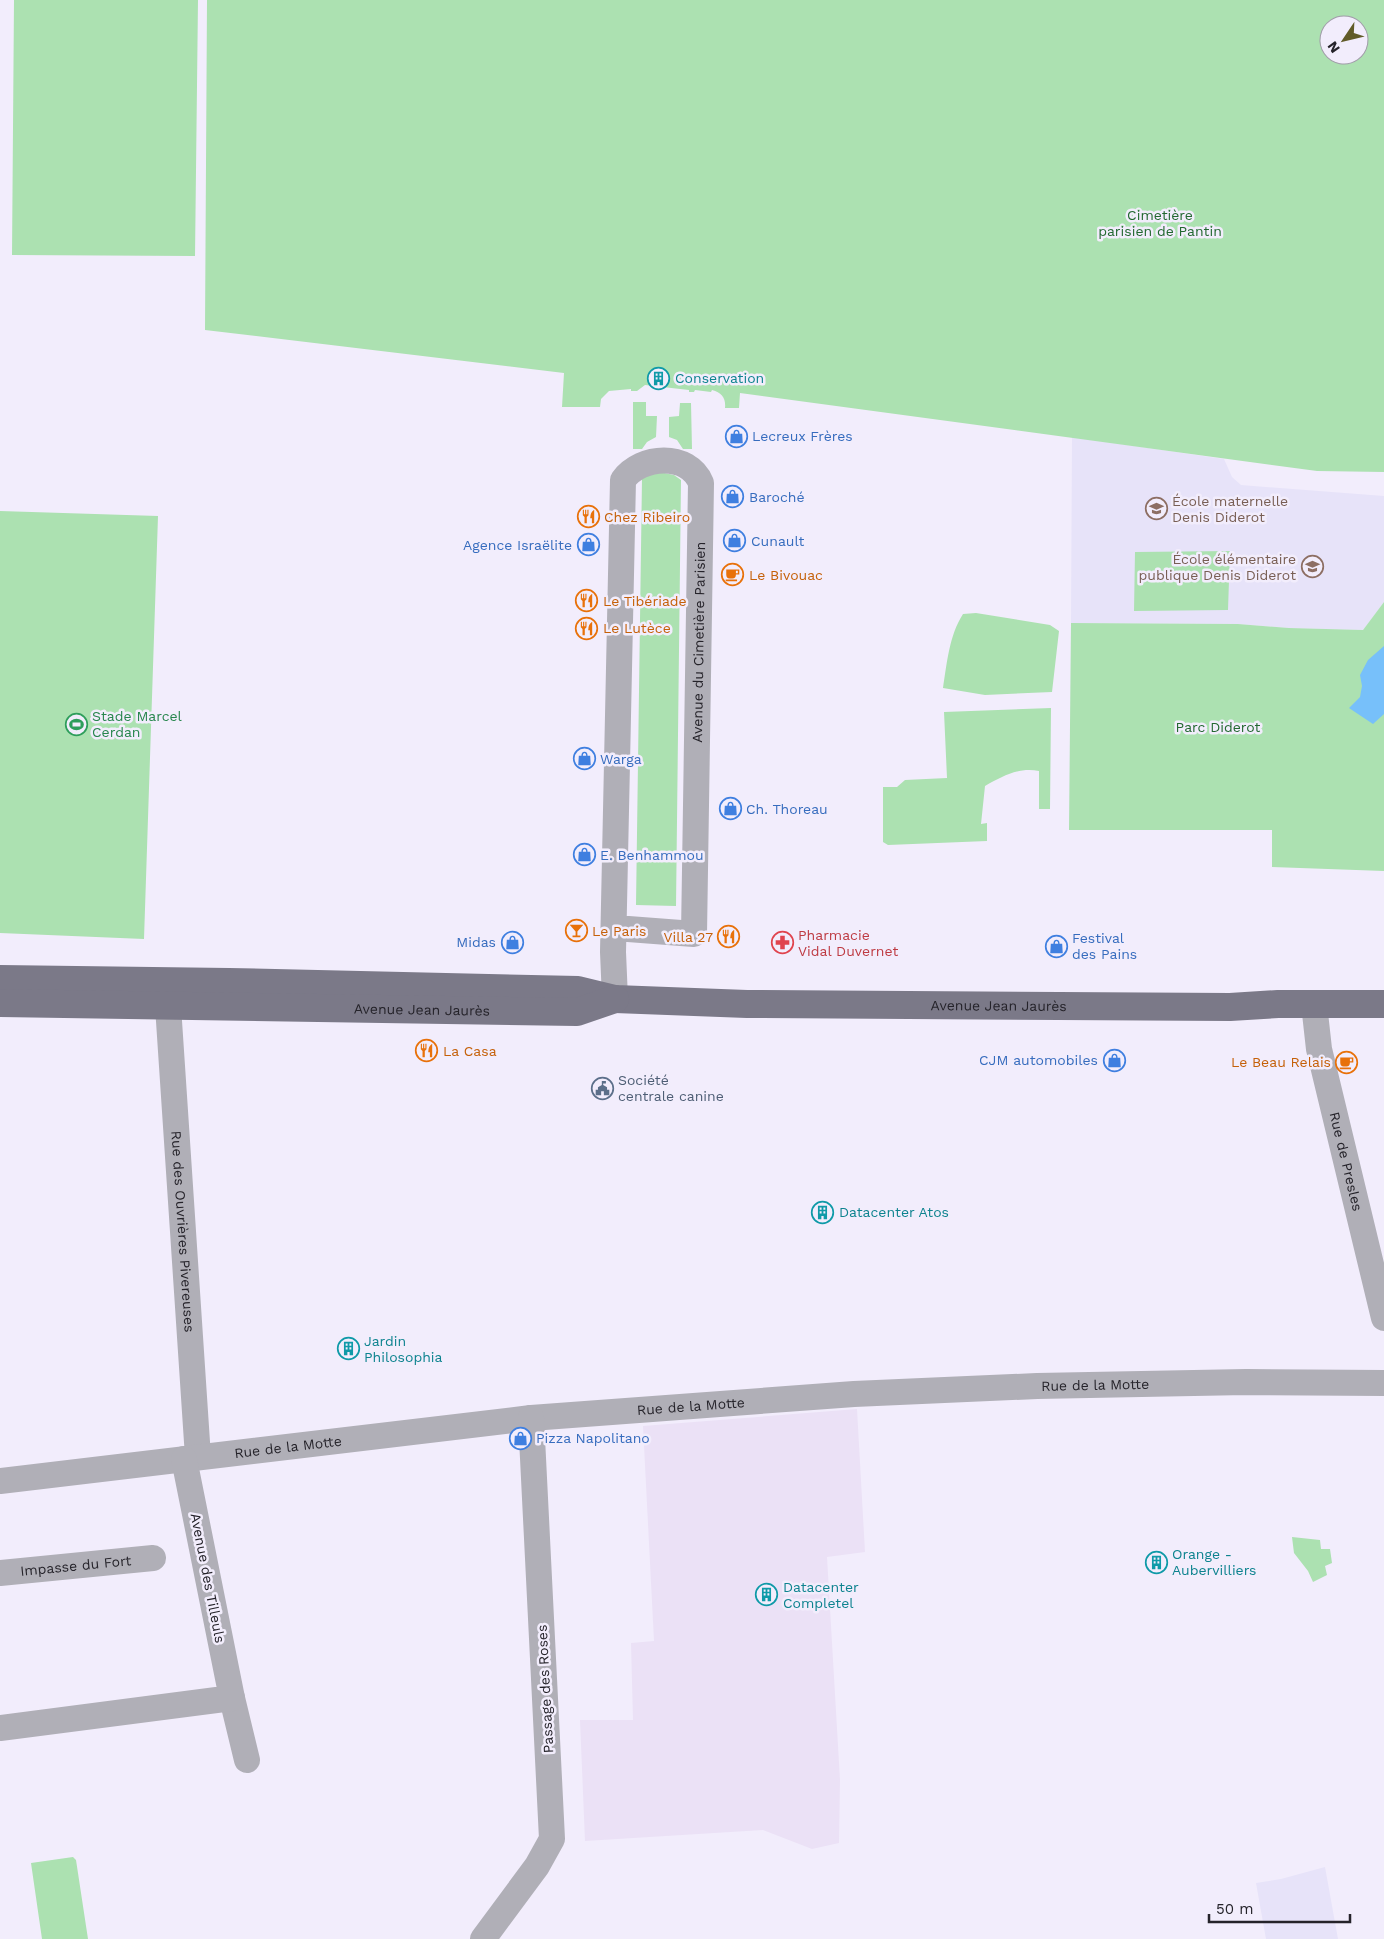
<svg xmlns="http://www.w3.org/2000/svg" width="1384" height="1939" font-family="'Work Sans',sans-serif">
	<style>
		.industrial { fill: #ebe1f6 }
		.education { fill: #e7e3f9 }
		.green { fill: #ace1b1; fill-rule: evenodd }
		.water { fill: #77c0fa }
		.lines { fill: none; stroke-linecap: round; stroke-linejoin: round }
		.minor { stroke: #b0afb7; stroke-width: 26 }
		.major { stroke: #7b7988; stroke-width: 28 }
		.labels { text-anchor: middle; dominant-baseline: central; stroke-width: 5; stroke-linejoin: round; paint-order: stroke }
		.park-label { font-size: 14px; fill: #226830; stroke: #f2edfc }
		.culture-label { font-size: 14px; fill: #0d838f; stroke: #f2edfc; text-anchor: start }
		.shop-label { font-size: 14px; fill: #366cbe; stroke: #f2edfc; text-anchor: start }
		.education-label { font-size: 14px; fill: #785e54; stroke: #f2edfc; text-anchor: start }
		.food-label { font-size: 14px; fill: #c56008; stroke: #f2edfc; text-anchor: start }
		.street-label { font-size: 14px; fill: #25232a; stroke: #f2edfc }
		.leisure-label { font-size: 14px; fill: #27864d; stroke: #f2edfc; text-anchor: start }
		.health-label { font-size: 14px; fill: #be3a42; stroke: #f2edfc; text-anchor: start }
		.service-label { font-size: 14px; fill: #4e5e75; stroke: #f2edfc; text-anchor: start }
	</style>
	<rect width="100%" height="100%" fill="#f2edfc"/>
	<path class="industrial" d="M 857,1409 L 865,1552 L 827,1557 L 840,1780 L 839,1843 L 812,1849 L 763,1830 L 585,1841 L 580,1720 L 633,1720 L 631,1643 L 654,1641 L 643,1426 Z"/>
	<path class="education" d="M 1072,437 L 1224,459 L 1232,477 L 1241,485 L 1384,496 L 1384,602 L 1363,630 L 1289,628 L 1238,624 L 1071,623 Z
		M 1325,1867 L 1338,1939 L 1266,1939 L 1256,1883 L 1281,1879 Z"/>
	<path class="green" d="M 14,0 L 198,0 L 195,256 L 12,255 Z
		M 207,0 L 1384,0 L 1384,472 L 1317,471 L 740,393 L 739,408 L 725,408 C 726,398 722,393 712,390 L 711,392 L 695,390 L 694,392 L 689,392 L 689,390 L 645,385 L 637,391 L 631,391 L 631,389 L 609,391 L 601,399 L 600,407 L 562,407 L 564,373 L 205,330 ZM 1329,25 L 1359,25 L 1359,55 L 1329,55 Z
		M 633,402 L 646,402 L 646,416 L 657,416 L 656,437 L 647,442 L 642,449 L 633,449 Z
		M 680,403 L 691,403 L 692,449 L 683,449 L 677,440 L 669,437 L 669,417 L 679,416 Z
		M 655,471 L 674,475 L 681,480 L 676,906 L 636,905 L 642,478 Z
		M 0,511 L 158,516 L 144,939 L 0,933 Z
		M 1230,551 L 1228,610 L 1134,611 L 1135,552 Z
		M 1384,602 L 1384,871 L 1272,867 L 1272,830 L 1069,830 L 1071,623 L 1238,624 L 1289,628 L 1363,630 Z
		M 976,613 L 1050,625 L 1059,631 L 1052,692 L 985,695 L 943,688 C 947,663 949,636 963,614 Z
		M 1051,708 L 1050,809 L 1039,809 L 1039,771 C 1019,767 1003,776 985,786 L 981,824 L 987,823 L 987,841 L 888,845 L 883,842 L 883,787 L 897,787 L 905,780 L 947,778 L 944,712 Z
		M 1292,1537 L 1320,1540 L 1321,1549 L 1330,1549 L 1332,1563 L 1325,1566 L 1327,1575 L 1313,1582 L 1308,1571 L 1294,1553 Z
		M 73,1857 L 76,1860 L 88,1939 L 42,1939 L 31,1863 Z"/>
	<path class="water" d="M 1384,646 L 1384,714 L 1373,724 L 1349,708 L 1360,697 L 1362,686 L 1360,675 L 1368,660 Z"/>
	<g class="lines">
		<g class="minor">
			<path id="s1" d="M 615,928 L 694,934 L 701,483 C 688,452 641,455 623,480 L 613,952 L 615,999"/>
			<path id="s2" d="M 1314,1004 L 1319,1049 L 1384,1318"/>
			<path id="s3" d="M 168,1006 L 198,1457"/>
			<path id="s4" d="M 0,1481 L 531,1418 L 854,1394 L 1037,1386 L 1246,1382 L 1384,1383"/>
			<path id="s5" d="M 0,1573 L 153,1558"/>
			<path d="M 232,1698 L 247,1760"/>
			<path d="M 0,1728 L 232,1698 L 184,1459"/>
			<path d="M 483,1939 L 537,1866 L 552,1839 L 531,1418"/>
		</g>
		<g class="major">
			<path id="s6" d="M 0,979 L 229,982 L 578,990 L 615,999 L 747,1004 L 1230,1007 L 1278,1004 L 1384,1004"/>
			<path id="s7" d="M 0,1003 L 577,1012 L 615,999"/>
		</g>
	</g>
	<defs>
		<symbol id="building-ring" viewBox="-11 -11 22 22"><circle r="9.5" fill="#f2edfc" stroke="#0f9aa8" stroke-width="1.5"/><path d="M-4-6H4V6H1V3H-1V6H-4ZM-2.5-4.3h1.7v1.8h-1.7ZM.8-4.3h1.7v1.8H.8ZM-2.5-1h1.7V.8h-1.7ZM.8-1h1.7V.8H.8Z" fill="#0f9aa8"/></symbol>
		<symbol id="shop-ring" viewBox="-11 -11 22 22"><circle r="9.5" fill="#f2edfc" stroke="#3f7fe0" stroke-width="1.5"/><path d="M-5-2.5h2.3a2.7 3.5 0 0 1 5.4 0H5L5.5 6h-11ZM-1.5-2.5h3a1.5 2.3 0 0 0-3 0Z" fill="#3f7fe0"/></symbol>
		<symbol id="school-ring" viewBox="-11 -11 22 22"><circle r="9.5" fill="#f2edfc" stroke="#8d6e63" stroke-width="1.5"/><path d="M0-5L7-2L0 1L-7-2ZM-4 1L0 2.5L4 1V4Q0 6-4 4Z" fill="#8d6e63"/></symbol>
		<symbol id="restaurant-ring" viewBox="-11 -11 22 22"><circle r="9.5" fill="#f2edfc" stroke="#e8710a" stroke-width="1.5"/><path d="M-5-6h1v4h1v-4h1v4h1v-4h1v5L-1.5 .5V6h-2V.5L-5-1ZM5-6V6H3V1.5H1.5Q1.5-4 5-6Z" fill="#e8710a"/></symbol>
		<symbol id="cafe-ring" viewBox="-11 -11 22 22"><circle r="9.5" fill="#f2edfc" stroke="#e8710a" stroke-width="1.5"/><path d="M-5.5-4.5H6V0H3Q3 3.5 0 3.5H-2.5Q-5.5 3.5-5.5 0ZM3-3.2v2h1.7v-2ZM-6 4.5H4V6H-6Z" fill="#e8710a"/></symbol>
		<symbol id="stadium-ring" viewBox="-11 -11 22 22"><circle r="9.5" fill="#f2edfc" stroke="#2e9e5b" stroke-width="1.5"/><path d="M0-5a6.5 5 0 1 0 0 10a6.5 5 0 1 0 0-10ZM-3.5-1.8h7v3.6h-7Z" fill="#2e9e5b"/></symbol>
		<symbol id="bar-ring" viewBox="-11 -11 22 22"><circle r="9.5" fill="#f2edfc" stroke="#e8710a" stroke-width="1.5"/><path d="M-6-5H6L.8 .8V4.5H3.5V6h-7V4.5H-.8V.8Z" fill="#e8710a"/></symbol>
		<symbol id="pharmacy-ring" viewBox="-11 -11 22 22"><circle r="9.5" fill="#f2edfc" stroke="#e0444e" stroke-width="1.5"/><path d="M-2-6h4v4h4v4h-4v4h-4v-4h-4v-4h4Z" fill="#e0444e"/></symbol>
		<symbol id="civic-ring" viewBox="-11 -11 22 22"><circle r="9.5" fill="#f2edfc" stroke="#5c6f8a" stroke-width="1.5"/><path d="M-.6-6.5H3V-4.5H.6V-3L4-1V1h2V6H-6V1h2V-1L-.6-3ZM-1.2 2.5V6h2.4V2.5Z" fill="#5c6f8a"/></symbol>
	</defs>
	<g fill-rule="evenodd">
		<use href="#building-ring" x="646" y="366" width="25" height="25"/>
		<use href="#shop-ring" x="724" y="424" width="25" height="25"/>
		<use href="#shop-ring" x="720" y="484" width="25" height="25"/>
		<use href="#school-ring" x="1144" y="496" width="25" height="25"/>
		<use href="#restaurant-ring" x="576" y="504" width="25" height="25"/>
		<use href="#shop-ring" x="722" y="528" width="25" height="25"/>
		<use href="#shop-ring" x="576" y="532" width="25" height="25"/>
		<use href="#school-ring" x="1300" y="554" width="25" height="25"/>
		<use href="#cafe-ring" x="720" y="562" width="25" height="25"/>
		<use href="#restaurant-ring" x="574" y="588" width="25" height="25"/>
		<use href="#restaurant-ring" x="574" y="616" width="25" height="25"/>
		<use href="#stadium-ring" x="64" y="712" width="25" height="25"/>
		<use href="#shop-ring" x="572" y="746" width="25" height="25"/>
		<use href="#shop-ring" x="718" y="796" width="25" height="25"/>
		<use href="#shop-ring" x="572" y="842" width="25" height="25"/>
		<use href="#bar-ring" x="564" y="918" width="25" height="25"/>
		<use href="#restaurant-ring" x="716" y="924" width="25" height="25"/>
		<use href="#shop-ring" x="500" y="930" width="25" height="25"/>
		<use href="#pharmacy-ring" x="770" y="930" width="25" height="25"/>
		<use href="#shop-ring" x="1044" y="934" width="25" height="25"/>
		<use href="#restaurant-ring" x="414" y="1038" width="25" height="25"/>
		<use href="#shop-ring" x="1102" y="1048" width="25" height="25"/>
		<use href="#cafe-ring" x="1334" y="1050" width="25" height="25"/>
		<use href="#civic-ring" x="590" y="1076" width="25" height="25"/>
		<use href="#building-ring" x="810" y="1200" width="25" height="25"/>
		<use href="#building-ring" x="336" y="1336" width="25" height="25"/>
		<use href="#shop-ring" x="508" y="1426" width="25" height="25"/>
		<use href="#building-ring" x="1144" y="1550" width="25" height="25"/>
		<use href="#building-ring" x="754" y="1582" width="25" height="25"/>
	</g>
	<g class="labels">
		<g class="park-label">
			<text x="1160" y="215">Cimetière<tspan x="1160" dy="16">parisien de Pantin</tspan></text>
			<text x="1218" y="727">Parc Diderot</text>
		</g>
		<g class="culture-label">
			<text x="675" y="378">Conservation</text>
			<text x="839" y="1212">Datacenter Atos</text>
			<text x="364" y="1341">Jardin<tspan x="364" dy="16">Philosophia</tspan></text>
			<text x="1172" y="1554">Orange -<tspan x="1172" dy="16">Aubervilliers</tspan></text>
			<text x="783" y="1587">Datacenter<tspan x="783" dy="16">Completel</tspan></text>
		</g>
		<g class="shop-label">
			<text x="752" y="436">Lecreux Frères</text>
			<text x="749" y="497">Baroché</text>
			<text x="751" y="541">Cunault</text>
			<text x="572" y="545" text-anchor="end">Agence Israëlite</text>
			<text x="600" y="759">Warga</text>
			<text x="746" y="809">Ch. Thoreau</text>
			<text x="600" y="855">E. Benhammou</text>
			<text x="1072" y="938">Festival<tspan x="1072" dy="16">des Pains</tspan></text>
			<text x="496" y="942" text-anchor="end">Midas</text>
			<text x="1098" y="1060" text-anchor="end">CJM automobiles</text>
			<text x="536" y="1438">Pizza Napolitano</text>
		</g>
		<g class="education-label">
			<text x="1172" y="501">École maternelle<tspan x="1172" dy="16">Denis Diderot</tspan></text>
			<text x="1296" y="559" text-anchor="end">École élémentaire<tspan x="1296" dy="16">publique Denis Diderot</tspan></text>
		</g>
		<g class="food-label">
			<text x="604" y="517">Chez Ribeiro</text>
			<text x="749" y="575">Le Bivouac</text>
			<text x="603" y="601">Le Tibériade</text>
			<text x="603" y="628">Le Lutèce</text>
			<text x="592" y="931">Le Paris</text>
			<text x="713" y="937" text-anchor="end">Villa 27</text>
			<text x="443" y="1051">La Casa</text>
			<text x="1331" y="1062" text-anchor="end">Le Beau Relais</text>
		</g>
		<g class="street-label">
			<text stroke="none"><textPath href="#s1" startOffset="371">Avenue du Cimetière Parisien</textPath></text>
			<text stroke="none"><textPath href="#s6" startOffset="1000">Avenue Jean Jaurès</textPath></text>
			<text stroke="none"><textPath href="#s7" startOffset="422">Avenue Jean Jaurès</textPath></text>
			<text stroke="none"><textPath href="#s2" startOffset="161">Rue de Presles</textPath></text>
			<text stroke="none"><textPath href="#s3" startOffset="226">Rue des Ouvrières Pivereuses</textPath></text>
			<text stroke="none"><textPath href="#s4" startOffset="1100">Rue de la Motte</textPath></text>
			<text stroke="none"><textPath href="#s4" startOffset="695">Rue de la Motte</textPath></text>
			<text stroke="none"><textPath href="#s4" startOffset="290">Rue de la Motte</textPath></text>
			<text stroke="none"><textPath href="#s5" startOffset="76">Impasse du Fort</textPath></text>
			<text transform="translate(208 1578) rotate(79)">Avenue des Tilleuls</text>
			<text transform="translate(545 1689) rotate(-93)">Passage des Roses</text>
		</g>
		<g class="leisure-label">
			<text x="92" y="716">Stade Marcel<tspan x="92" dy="16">Cerdan</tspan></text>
		</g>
		<g class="health-label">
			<text x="798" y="935">Pharmacie<tspan x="798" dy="16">Vidal Duvernet</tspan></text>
		</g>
		<g class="service-label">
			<text x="618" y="1080">Société<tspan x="618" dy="16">centrale canine</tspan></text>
		</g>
	</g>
	<g transform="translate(1344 40) rotate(235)"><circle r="24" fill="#f2edfc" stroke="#a09ca8"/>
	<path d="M0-4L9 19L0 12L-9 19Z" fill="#615b28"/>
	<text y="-8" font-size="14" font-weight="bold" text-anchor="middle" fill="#25232a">N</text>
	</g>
	<path d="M1209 1914v8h141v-8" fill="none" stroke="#25232a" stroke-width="2.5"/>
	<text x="1216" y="1914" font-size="15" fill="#25232a" stroke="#f2edfc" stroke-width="4" paint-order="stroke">50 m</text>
</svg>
